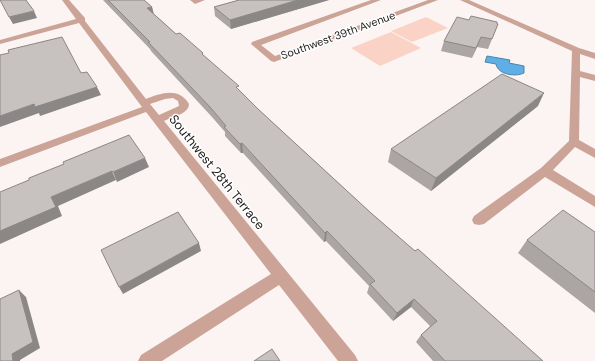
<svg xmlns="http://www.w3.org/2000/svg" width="595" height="361" font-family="'DM Sans',sans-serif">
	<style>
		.green { fill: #fad3c6 }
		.water { fill: #5faee5; stroke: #4d83aa }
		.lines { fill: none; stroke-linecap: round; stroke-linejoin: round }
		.minor { fill: #cba497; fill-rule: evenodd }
		.wall { fill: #aba6a4 }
		.shaded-wall { fill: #8b8786 }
		.building { fill: #c7c1bf; stroke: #8b8786 }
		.labels { text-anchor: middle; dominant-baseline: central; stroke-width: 3; stroke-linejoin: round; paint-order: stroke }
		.far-street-label { font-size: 11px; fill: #22201f; stroke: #fff }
		.street-label { font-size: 13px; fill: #22201f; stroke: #fff }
	</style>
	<rect width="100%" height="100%" fill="#fbf4f2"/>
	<path class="green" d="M 426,17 L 448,28 L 412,42 L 391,31 Z
		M 391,32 L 421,48 L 380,66 L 351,48 Z"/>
	<path class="water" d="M 487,56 L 510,60 L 509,63 L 524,66 L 524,73 C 516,77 498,75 496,64 L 485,62 Z"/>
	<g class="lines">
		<path class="minor" d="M 62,0 L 69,0 L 85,18 L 85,21 L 146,99 C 161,93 179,87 189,104 C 189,114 172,117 164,121 L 355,355 L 358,361 L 338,361 L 279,285 L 162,361 L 138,361 L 141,355 L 271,274 L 146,112 L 0,167 L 0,159 L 142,107 L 79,23 L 0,44 L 0,40 L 76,19 ZM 173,98 L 178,101 L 179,106 L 159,115 L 150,104 L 165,99 Z
			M 190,0 L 205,0 L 195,4 Z
			M 371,0 L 381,0 L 261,45 L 275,56 L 428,0 L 438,0 L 274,62 L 271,61 L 251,44 L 252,42 Z
			M 460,0 L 469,0 L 579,48 L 595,53 L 595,59 L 580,54 L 580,71 L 595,75 L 595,81 L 580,77 L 579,140 L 595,149 L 595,158 L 575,147 L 553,170 L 595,196 L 595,207 L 545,177 L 484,224 L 479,225 L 474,224 L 472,220 L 474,216 L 541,168 L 569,141 L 572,51 Z"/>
	</g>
	<path class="wall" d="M 103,0 L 144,0 L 152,7 L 154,14 L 176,34 L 203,53 L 203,55 L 258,109 L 371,213 L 415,251 L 543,361 L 433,361 L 416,342 L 421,335 L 430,326 L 411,307 L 393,321 L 367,293 L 369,286 L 326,241 L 324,242 L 243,153 L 241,153 L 225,136 L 225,132 L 212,117 L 151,51 L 150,49 Z
		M 239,0 L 329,0 L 231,29 L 215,16 L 214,7 Z
		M 469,20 L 498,24 L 488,49 L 477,47 L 472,58 L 441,51 L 444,41 Z
		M 538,106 L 431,191 L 388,162 L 391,149 Z
		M 595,232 L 595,313 L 518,253 L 527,240 Z"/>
	<path class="shaded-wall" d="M 298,0 L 329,0 L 231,29 L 230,20 Z
		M 152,7 L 154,16 L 147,8 Z
		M 34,11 L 37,18 L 13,24 L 9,17 Z
		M 481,37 L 477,47 L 472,58 L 476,48 Z
		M 97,87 L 101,95 L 40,116 L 39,113 L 0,127 L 0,116 L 34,104 Z
		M 544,93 L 538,106 L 431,191 L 436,178 Z
		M 242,143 L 243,153 L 241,153 L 240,144 Z
		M 145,158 L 149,167 L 117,182 L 113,172 Z
		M 112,171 L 116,180 L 58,206 L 62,216 L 0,244 L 0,231 L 51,197 Z
		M 327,231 L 326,241 L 324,242 L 325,233 Z
		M 199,243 L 201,251 L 123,294 L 119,287 Z
		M 19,290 L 26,297 L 40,348 L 20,360 L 20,361 L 13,361 L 12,354 Z
		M 414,299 L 411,307 L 393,321 L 397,313 Z"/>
	<path class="building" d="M 0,0 L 26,0 L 34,11 L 9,17 Z
		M 108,0 L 144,0 L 152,7 L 147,8 L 176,34 L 180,33 L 203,53 L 202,54 L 239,86 L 236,87 L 258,109 L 371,213 L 415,251 L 418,249 L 543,361 L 445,361 L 421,335 L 437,321 L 414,299 L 397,313 L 370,284 L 375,281 L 327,231 L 325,233 L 242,143 L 240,144 L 224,127 L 226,126 L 210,107 L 148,42 L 150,42 Z
		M 239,0 L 298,0 L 230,20 L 214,7 Z
		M 471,16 L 497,22 L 497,24 L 498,24 L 492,39 L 481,37 L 476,48 L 444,41 L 457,17 L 469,20 Z
		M 62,37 L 81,73 L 87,72 L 97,87 L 35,107 L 34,104 L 0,116 L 0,55 L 9,53 L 8,50 Z
		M 502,74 L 544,93 L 436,178 L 391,149 Z
		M 129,135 L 145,158 L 113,172 L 112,171 L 51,197 L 56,207 L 0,231 L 0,192 L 29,180 L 29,178 L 64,164 L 63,162 Z
		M 563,210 L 595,232 L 595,292 L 527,240 Z
		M 178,212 L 199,243 L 119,287 L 101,250 Z
		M 19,290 L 33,342 L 12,354 L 13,361 L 0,361 L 0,299 Z
		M 272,349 L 280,361 L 254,361 Z"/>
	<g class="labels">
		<g class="far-street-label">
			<text transform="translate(338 35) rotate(-20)">Southwest 39th Avenue</text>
		</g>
		<g class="street-label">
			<text transform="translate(217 172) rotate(51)">Southwest 28th Terrace</text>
		</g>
	</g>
</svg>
